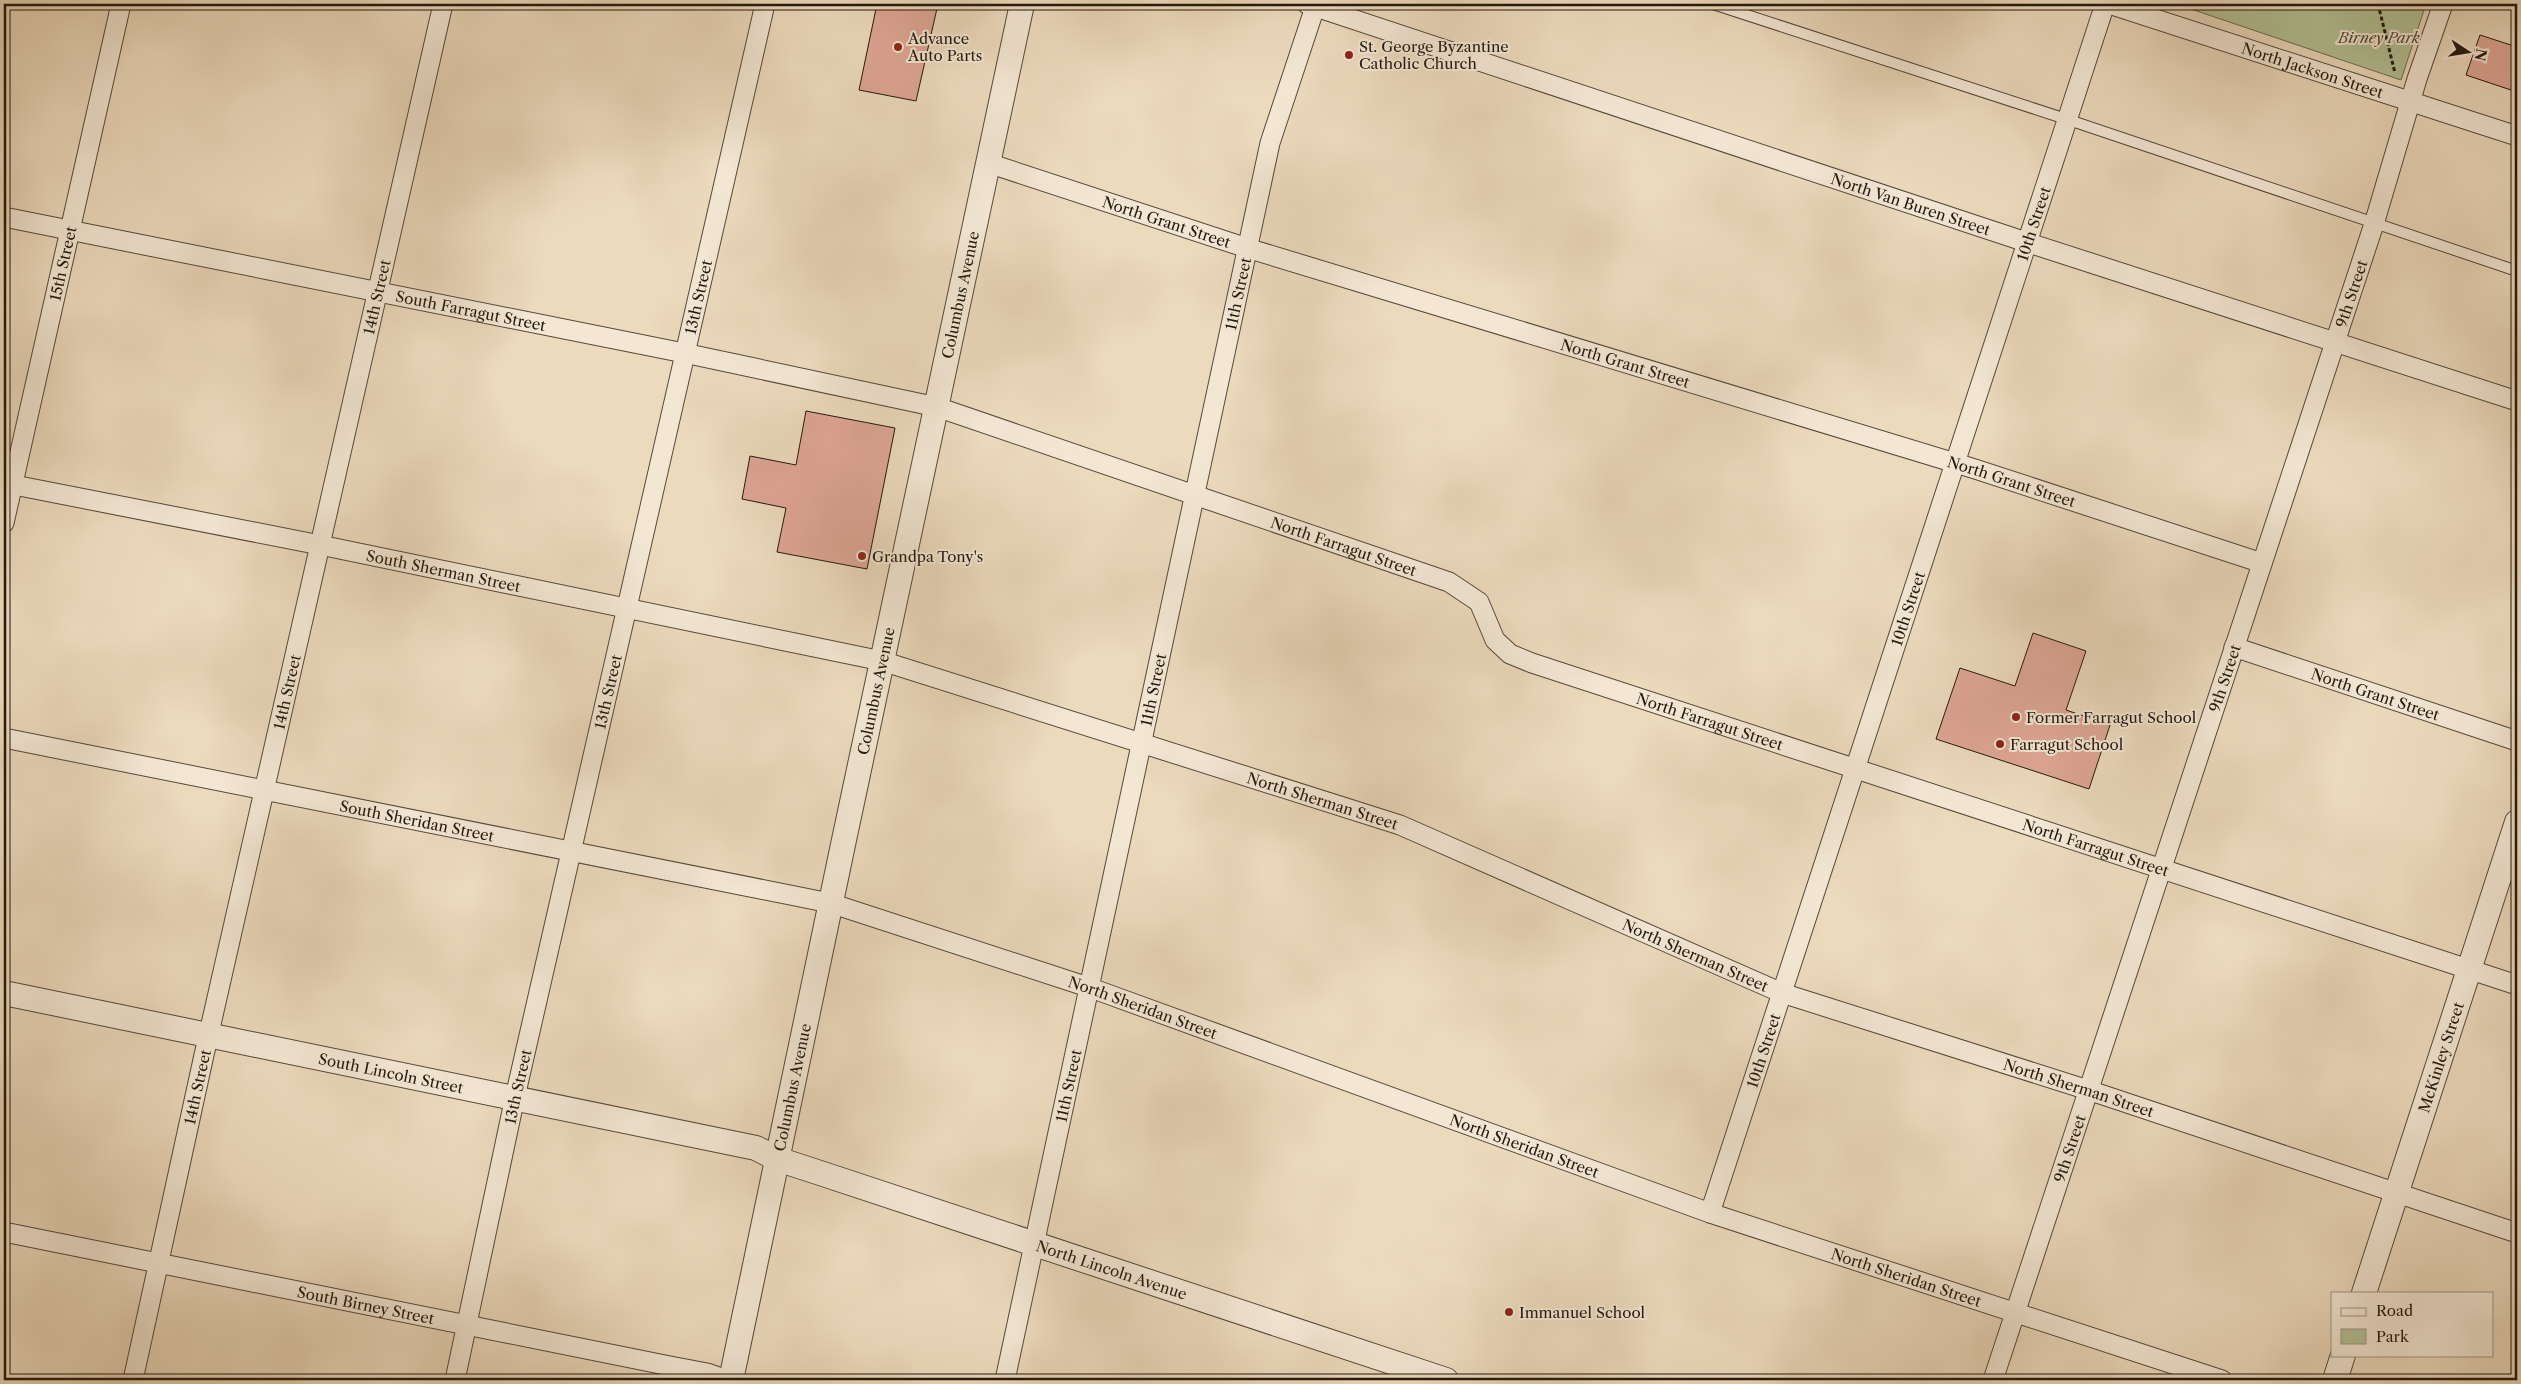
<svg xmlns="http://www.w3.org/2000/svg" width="2521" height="1384" font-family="'Libre Caslon Text',serif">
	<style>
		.green { fill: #b2c196; stroke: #6a6d52 }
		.building { fill: #dea695; stroke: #22190e }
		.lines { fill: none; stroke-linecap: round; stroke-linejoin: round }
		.service-casing { stroke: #54493a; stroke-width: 12 }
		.minor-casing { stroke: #54493a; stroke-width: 21 }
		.tertiary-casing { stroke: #54493a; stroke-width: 26 }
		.path { stroke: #22190e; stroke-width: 3; stroke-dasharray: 4 2.5; stroke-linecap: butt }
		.service { stroke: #f3e7d4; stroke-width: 10 }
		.minor { stroke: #f3e7d4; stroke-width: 19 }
		.tertiary { stroke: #f3e7d4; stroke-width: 24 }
		.poi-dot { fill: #8f2418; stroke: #f3e7d4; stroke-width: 2 }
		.labels { text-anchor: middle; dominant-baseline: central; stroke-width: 4; stroke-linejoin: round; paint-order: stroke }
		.park-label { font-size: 15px; font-style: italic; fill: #4d4b37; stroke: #f3e7d4 }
		.poi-label { font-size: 15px; fill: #22190e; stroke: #f3e7d4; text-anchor: start }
		.street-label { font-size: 15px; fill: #22190e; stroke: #f3e7d4 }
	</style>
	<rect width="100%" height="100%" fill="#ecdabd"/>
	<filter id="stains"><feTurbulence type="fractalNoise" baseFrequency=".004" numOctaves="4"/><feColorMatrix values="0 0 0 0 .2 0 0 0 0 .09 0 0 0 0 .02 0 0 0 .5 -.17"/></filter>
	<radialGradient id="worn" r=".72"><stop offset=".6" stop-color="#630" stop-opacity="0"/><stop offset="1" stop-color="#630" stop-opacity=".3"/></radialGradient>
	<path class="green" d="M 2176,4 L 2426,4 L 2401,80 Z"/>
	<path class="building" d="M 877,4 L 938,4 L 916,101 L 859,90 Z
		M 2480,35 L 2517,47 L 2517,92 L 2466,75 Z
		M 806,411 L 895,428 L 867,569 L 777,552 L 786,508 L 742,499 L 750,456 L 796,465 Z
		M 2033,633 L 2086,651 L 2066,710 L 2110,725 L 2089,789 L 1936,739 L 1960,668 L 2015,686 Z"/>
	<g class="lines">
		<defs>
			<path id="service" d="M 1713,4 L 2066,119 L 2517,271
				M 666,1380 L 670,1366"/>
			<g id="minor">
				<path id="s1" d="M 1307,4 L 2026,242 L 2517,401"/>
				<path id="s2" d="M 2109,4 L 2517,136"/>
				<path id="s3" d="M 988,163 L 1247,248 L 1975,469 L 2262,563"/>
				<path id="s4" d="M 4,217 L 684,353 L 937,407 L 1449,582 L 1479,602 L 1495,640 L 1510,654 L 1532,663 L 2517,985"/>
				<path id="s5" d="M 4,483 L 320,545 L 882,661 L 1400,825 L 1782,993 L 2088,1090 L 2517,1233"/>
				<path id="s6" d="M 4,523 L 121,4"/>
				<path id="s7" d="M 2234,647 L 2517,741"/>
				<path id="s8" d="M 4,738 L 830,903 L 1091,988 L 1710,1213 L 2222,1380"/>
				<path id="s9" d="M 1710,1213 L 2105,4"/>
				<path id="s10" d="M 4,1232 L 670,1366 L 707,1373 L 727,1380"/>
				<path id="s11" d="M 133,1380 L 204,1055 L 443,4"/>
				<path id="s12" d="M 455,1380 L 515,1097 L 765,4"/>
				<path id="s13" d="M 1005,1380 L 1270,143 L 1316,4"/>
				<path id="s14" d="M 1993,1380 L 2374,224 L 2417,79 L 2443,4"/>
			</g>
			<g id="tertiary">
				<path id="s15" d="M 4,993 L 756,1148 L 777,1159 L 811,1170 L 1446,1380"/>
				<path id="s16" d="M 2364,1293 L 2517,822"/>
				<path id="s17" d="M 731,1380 C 826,921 924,462 1022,4"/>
				<path d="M 2335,1380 L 2343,1355"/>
			</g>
		</defs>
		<use href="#service" class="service-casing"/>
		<use href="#minor" class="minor-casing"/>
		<use href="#tertiary" class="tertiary-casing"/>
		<path class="path" d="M 2378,4 L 2395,73"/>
		<use href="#service" class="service"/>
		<use href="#minor" class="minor"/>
		<use href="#tertiary" class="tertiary"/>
	</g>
	<g class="poi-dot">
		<circle cx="898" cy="47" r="5"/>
		<circle cx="1349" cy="55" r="5"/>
		<circle cx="862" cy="556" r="5"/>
		<circle cx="2016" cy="717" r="5"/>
		<circle cx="2000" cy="744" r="5"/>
		<circle cx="1509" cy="1312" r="5"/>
	</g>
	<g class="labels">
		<g class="park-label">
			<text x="2379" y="37">Birney Park</text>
		</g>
		<g class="poi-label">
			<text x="908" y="38">Advance<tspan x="908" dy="17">Auto Parts</tspan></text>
			<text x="1359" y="46">St. George Byzantine<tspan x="1359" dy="17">Catholic Church</tspan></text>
			<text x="872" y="556">Grandpa Tony's</text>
			<text x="2026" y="717">Former Farragut School</text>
			<text x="2010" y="744">Farragut School</text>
			<text x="1519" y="1312">Immanuel School</text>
		</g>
		<g class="street-label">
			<text stroke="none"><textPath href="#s2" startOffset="214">North Jackson Street</textPath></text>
			<text stroke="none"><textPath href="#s1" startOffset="636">North Van Buren Street</textPath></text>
			<text stroke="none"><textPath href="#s3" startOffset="188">North Grant Street</textPath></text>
			<text stroke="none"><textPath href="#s9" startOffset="1041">10th Street</textPath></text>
			<text stroke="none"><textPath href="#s6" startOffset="266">15th Street</textPath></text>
			<text stroke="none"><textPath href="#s14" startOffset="1144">9th Street</textPath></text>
			<text stroke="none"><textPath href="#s13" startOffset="1111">11th Street</textPath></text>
			<text stroke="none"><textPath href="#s17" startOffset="1109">Columbus Avenue</textPath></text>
			<text stroke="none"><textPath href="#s11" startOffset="1110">14th Street</textPath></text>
			<text stroke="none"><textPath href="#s12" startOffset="1110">13th Street</textPath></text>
			<text stroke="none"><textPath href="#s4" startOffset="476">South Farragut Street</textPath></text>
			<text stroke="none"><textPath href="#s3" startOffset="668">North Grant Street</textPath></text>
			<text stroke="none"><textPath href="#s3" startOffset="1072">North Grant Street</textPath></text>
			<text stroke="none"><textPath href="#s4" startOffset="1382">North Farragut Street</textPath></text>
			<text stroke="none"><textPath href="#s5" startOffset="448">South Sherman Street</textPath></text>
			<text stroke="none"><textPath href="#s9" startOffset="636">10th Street</textPath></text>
			<text stroke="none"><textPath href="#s14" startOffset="739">9th Street</textPath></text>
			<text stroke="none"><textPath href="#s13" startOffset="706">11th Street</textPath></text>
			<text stroke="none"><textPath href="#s11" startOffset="705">14th Street</textPath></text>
			<text stroke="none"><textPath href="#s12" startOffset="705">13th Street</textPath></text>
			<text stroke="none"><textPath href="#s17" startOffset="704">Columbus Avenue</textPath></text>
			<text stroke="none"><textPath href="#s7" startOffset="149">North Grant Street</textPath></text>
			<text stroke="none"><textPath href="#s4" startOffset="1802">North Farragut Street</textPath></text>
			<text stroke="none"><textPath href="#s5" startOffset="1358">North Sherman Street</textPath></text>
			<text stroke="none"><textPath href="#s8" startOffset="421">South Sheridan Street</textPath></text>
			<text stroke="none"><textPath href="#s4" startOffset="2208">North Farragut Street</textPath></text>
			<text stroke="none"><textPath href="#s5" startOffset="1762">North Sherman Street</textPath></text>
			<text stroke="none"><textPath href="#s8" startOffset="1172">North Sheridan Street</textPath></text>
			<text stroke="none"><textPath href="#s9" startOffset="171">10th Street</textPath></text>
			<text stroke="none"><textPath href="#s16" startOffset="248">McKinley Street</textPath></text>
			<text stroke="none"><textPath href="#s15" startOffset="395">South Lincoln Street</textPath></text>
			<text stroke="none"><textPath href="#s13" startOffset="301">11th Street</textPath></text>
			<text stroke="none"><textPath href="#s11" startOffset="300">14th Street</textPath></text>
			<text stroke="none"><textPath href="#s12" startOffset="300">13th Street</textPath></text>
			<text stroke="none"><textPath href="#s17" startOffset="299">Columbus Avenue</textPath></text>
			<text stroke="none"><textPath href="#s5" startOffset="2168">North Sherman Street</textPath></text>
			<text stroke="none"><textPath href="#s8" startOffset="1578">North Sheridan Street</textPath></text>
			<text stroke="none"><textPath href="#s14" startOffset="244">9th Street</textPath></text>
			<text stroke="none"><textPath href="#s15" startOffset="1144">North Lincoln Avenue</textPath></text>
			<text stroke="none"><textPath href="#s8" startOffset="1982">North Sheridan Street</textPath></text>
			<text stroke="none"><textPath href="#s10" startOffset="369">South Birney Street</textPath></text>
		</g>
	</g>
	<rect width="2521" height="1384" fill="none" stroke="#ecdabd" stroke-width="20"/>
	<rect x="5" y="5" width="2511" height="1374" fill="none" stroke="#22190e" stroke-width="2.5"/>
	<rect x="10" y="10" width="2501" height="1364" fill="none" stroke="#22190e"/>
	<rect x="2331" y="1292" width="162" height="65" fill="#f3e7d4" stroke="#9f9585"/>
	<rect x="2341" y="1308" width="25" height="8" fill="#f3e7d4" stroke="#9f9585"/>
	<text x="2376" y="1316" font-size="15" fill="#22190e">Road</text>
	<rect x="2341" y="1329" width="25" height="15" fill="#b2c196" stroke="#9f9585"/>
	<text x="2376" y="1342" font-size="15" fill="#22190e">Park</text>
	<g transform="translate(2468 52) rotate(102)" stroke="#f3e7d4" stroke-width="4" paint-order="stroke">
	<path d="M0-4L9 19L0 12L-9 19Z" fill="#22190e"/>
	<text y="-8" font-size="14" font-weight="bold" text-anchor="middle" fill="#22190e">N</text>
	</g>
	<rect width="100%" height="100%" filter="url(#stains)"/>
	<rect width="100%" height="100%" fill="url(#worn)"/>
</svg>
